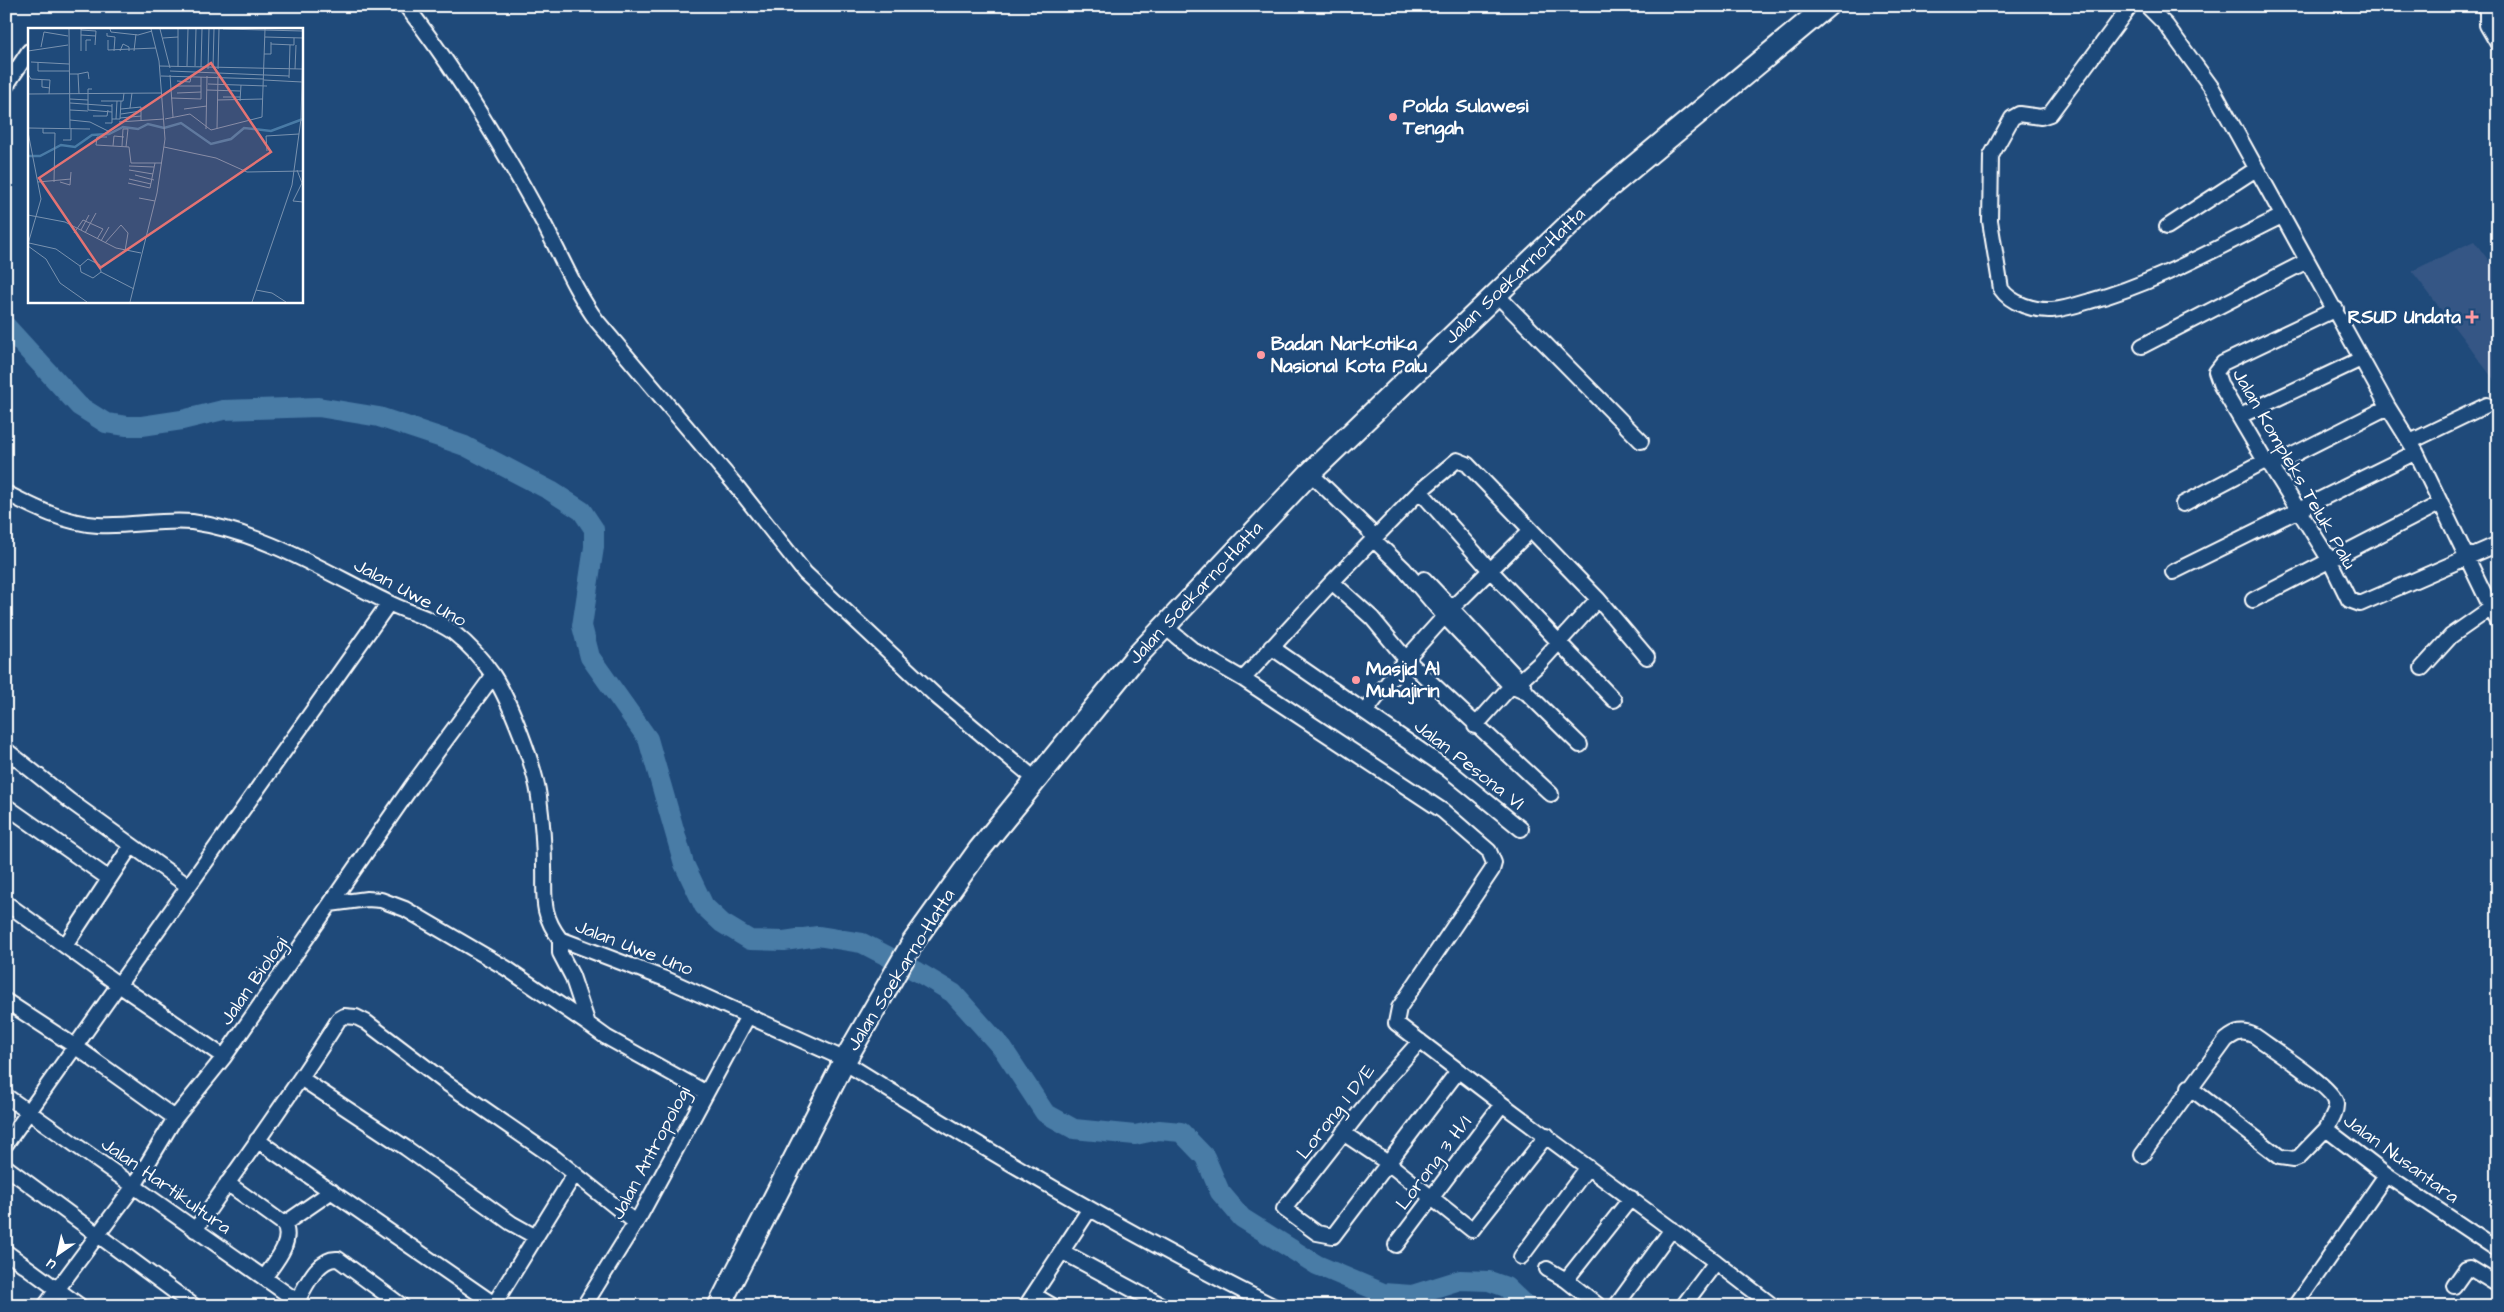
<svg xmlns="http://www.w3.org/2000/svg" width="2504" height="1312" font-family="'Architects Daughter',sans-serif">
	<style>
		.built { fill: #365785 }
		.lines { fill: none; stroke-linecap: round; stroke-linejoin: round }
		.river { stroke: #497ba6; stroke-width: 20 }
		.street-casing { stroke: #fff; stroke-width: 18 }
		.primary-casing { stroke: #fff; stroke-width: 25 }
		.street { stroke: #1f4a7a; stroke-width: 14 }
		.primary { stroke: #1f4a7a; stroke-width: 21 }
		.poi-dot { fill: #ff9aa2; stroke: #1f4a7a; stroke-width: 2 }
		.labels { text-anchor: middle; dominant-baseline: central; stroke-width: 5; stroke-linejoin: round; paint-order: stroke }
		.poi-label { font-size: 19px; font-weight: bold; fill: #fff; stroke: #1f4a7a; text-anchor: start }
		.street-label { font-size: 19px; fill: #fff; stroke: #1f4a7a }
		.inset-river { fill: none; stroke: #497ba6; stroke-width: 2.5 }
		.inset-road { fill: none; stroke: #7992af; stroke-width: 1 }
		.view { fill: #e47373; fill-opacity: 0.15; stroke: #e47373; stroke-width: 2.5 }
		.inset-edge { fill: none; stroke: #fff; stroke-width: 2.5 }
	</style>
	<rect width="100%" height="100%" fill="#1f4a7a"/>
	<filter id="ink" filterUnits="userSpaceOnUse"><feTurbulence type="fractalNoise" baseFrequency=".02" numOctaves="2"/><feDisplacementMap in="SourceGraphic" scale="10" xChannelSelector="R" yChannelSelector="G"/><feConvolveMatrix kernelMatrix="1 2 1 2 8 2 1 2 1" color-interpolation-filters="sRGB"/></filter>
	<g filter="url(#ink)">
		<path class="built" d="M 2474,241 L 2498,273 L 2498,385 L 2412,271 Z"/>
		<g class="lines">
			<path class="river" d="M 6,326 L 79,406 L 106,423 L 127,426 L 142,426 L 182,420 L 223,410 L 318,407 L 379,417 L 442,438 L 465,446 L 551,491 L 582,511 L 594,529 L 594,547 L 582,626 L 590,657 L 648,739 L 684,864 L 704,906 L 722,923 L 750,940 L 784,941 L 818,936 L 862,943 L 918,972 L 953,993 L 1003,1049 L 1045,1113 L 1074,1129 L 1135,1135 L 1159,1130 L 1181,1132 L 1205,1157 L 1220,1192 L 1242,1218 L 1317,1265 L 1383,1293 L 1412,1295 L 1460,1280 L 1489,1281 L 1506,1287 L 1526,1306"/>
			<defs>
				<path id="street" d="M 406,6 C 456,70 498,140 537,211 C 558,248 572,287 597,321 L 738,488 L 805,573 L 936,696 L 1035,779
					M 2130,6 L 2050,114 L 2041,117 L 2019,114 L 2012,118 L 1991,156 L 1990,221 L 2001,289 C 2011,304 2035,311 2052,310 C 2065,309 2077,305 2090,301 C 2157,283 2220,246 2282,216
					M 2147,6 L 2166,25 L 2212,88 L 2388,407 L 2416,452 L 2498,622
					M 2487,6 L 2487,25 L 2498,44
					M 6,86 L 29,51
					M 2167,227 L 2256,169
					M 1496,294 L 1641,441
					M 2336,309 L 2223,363 L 2216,372 L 2221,386 L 2265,461 L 2271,466 L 2329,559 L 2349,600 L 2360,604 L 2498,544
					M 2142,346 L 2307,261
					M 2240,416 L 2361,359
					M 2410,442 L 2487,405
					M 2271,466 L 2388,407
					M 1310,473 L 1368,529 L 1374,540 L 1404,569 L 1445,617 L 1511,686 L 1527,693
					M 1420,491 L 1490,570 L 1614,700
					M 6,493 C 35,508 65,523 98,525 C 129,527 161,519 192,522 C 263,532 324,571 387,602 C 408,613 436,619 454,633 C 469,645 482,659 493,675 C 510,701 535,766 539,797 C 542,820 544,843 544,866 C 545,896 540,913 560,939 L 668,980 L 835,1055
					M 2183,504 L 2265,461
					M 2173,572 L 2416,452
					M 1424,579 L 1520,681 L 1527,693 L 1580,745
					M 1332,582 L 1372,618 L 1406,659 L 1551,794
					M 2253,600 L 2441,503
					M 1164,626 L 1193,650 L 1243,679 L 1443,811 L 1489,851 L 1494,863 L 1492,870 L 1399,1008 L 1396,1023 L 1502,1104 L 1716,1262 L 1683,1306
					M 1271,647 L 1446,768 L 1521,829
					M 2422,668 L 2451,636 L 2491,608
					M 1243,679 L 1332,582 L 1420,491 L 1457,460 L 1467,464 L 1598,599 L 1647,657
					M 1366,711 L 1406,659 L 1452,608 L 1530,531
					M 1475,726 L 1511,686 L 1520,681 L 1540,663 L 1598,599
					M 6,750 L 70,801 L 188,886
					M 6,806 L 108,878
					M 6,903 L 119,985 L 224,1057
					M 330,904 L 367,899 L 381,900 L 405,909 L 506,968 L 588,1024
					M 560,939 L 560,953 L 572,976 L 588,1024 L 606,1037 L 705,1092
					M 65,946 L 131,846
					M 6,1001 L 76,1047 L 175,1118
					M 1420,1041 L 1381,1085 L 1284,1209 L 1317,1233 L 1333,1236 L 1458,1071
					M 844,1062 C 984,1149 1125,1233 1273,1306
					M 302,1079 L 406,1148 L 511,1223 L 536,1237
					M 2189,1087 L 2280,1157 L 2294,1159 L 2299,1157 L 2326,1129 L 2386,1175 L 2498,1250
					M 6,1096 L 304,1306
					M 1343,1133 L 1388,1163 L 1472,1230 L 1547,1135
					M 257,1140 L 494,1304
					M 6,1144 L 389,603
					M 2142,1155 L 2226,1040 C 2236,1032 2243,1030 2255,1036 C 2270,1047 2334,1088 2336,1103 C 2337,1112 2330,1122 2326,1129
					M 6,1167 L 194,1306
					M 227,1183 L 284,1224 L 332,1191
					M 195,1230 C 243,1160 294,1092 339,1019 L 344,1016 L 356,1017 L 366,1022 L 445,1082 L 555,1158 L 636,1223
					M 1396,1245 L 1502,1104
					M 6,1252 L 80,1306
					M 1063,1252 L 1163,1306
					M 1521,1257 L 1588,1167
					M 1716,1262 L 1773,1306
					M 1547,1269 L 1566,1280 L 1599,1306
					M 264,1278 C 274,1263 294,1243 284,1224
					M 1566,1280 L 1631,1198
					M 2454,1286 L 2466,1269 L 2470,1268 L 2498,1285
					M 1034,1295 L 1053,1306
					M 297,1301 C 306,1286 318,1257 338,1259 L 402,1306
					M 45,1306 L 134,1186 L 175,1118 L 224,1057 L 414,783 L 493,676
					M 493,1306 L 574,1175
					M 584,1306 L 641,1214 L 748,1016
					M 1026,1306 L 1089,1210
					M 1616,1306 L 1672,1229
					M 2295,1306 L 2386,1175"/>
				<path id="primary" d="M 719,1306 L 844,1062 L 913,942 L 979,850 L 1135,658 L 1310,473 L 1603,192 L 1827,6"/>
			</defs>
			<use href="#street" class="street-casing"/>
			<use href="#primary" class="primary-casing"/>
			<use href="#street" class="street"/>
			<use href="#primary" class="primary"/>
		</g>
	</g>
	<g class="poi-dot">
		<circle cx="1393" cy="117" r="5"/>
		<path d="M2469.5 309.5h5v5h5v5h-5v5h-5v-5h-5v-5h5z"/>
		<circle cx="1261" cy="355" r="5"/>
		<circle cx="1356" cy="680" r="5"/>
	</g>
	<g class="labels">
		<g class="poi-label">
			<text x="1403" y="106">Polda Sulawesi<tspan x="1403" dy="22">Tengah</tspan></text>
			<text x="2461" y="317" text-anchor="end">RSUD Undata</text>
			<text x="1271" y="344">Badan Narkotika<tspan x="1271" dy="22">Nasional Kota Palu</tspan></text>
			<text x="1366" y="669">Masjid Al<tspan x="1366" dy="22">Muhajirin</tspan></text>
		</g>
		<g class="street-label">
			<text transform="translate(1515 276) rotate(-44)">Jalan Soekarno-Hatta</text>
			<text transform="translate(2294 469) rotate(60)">Jalan Kompleks Teluk Palu</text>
			<text transform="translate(410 593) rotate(28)">Jalan Uwe Uno</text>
			<text transform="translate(1196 593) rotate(-47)">Jalan Soekarno-Hatta</text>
			<text transform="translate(1469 765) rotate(38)">Jalan Pesona VI</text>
			<text transform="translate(634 948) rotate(21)">Jalan Uwe Uno</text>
			<text transform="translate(901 970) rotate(-58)">Jalan Soekarno-Hatta</text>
			<text transform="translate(254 981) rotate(-55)">Jalan Biologi</text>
			<text transform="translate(1336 1112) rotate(-52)">Lorong 1 D/E</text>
			<text transform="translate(651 1153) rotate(-62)">Jalan Antropologi</text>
			<text transform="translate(2401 1159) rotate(36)">Jalan Nusantara</text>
			<text transform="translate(1434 1163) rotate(-53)">Lorong 3 H/I</text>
			<text transform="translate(166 1186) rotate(35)">Jalan Hartikultura</text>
		</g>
	</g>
	<g transform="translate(28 28)">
		<rect width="275" height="275" fill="#1f4a7a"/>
		<path class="inset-river" d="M 0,128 L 12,128 L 33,117 L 47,119 L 64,107 L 81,106 L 95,99 L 110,101 L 120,96 L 136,100 L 153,95 L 183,116 L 203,111 L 216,100 L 243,103 L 275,91"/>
		<path class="inset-road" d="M 41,1 L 42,100M 82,1 L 83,4 L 110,7 L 124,3M 132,1 L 142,40M 195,1 L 275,3M 53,2 L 68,3 L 67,17M 79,5 L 79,8 L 87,9 L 86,23M 53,7 L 68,8M 237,9 L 275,10M 135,10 L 150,9M 80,12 L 80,22 L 128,20M 243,16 L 266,17 L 266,10M 13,19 L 16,4 L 40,8M 0,23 L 40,17M 53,23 L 53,1M 58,23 L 58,12 L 63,12M 92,23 L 95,16 L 101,19 L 101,23M 106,23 L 108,6M 236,26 L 243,26 L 243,14M 3,34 L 41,36M 10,34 L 10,43 L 41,43M 131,38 L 274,41M 159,38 L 160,1M 167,38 L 168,1M 150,39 L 150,1M 173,39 L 174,1M 185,39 L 186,1M 180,41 L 181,1M 190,41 L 191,1M 267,41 L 268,17M 142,43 L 261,48M 0,46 L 3,51 L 22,52 L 21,66M 41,46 L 50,46 L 51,66M 50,46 L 60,44 L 61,51M 142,47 L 145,89M 133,48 L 236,51M 261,50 L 262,17M 14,52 L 14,59 L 22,60M 236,52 L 274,54M 149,53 L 162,54 L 163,49M 180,56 L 239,58M 149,58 L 173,58M 64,61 L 60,61 L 60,82 L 84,84M 179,62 L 212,63M 149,65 L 173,64M 0,66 L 133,65M 195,69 L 212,69M 143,70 L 173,71 L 173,49M 42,71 L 60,72M 189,72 L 235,71M 73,73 L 95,73 L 96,65M 212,73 L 213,57M 42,75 L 84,78M 102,80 L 104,65M 93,81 L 113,79 L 113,92M 156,81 L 179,78M 42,82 L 60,83M 93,86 L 113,83M 65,88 L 79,88 L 80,82M 92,90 L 113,88M 84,91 L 92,91 L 93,73M 88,91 L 89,73M 137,91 L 162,86 L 183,102 L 234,89 L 237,1M 42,92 L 62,94 L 80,103M 91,94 L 136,91M 77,95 L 84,95 L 84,76M 275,99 L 275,128M 0,100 L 62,101M 15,100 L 15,105 L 27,105 L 26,154M 178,101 L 179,48M 189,101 L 190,48M 0,104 L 13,171 L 0,216M 79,109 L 69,109 L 68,117 L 101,119 L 103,135 L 134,135M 35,112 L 43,112 L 43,100M 85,118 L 86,108 L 96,109M 94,118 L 95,101 L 100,101 L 98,119M 136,119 L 188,130 L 219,144 L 275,143M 239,123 L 238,108 L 271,106M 101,138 L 126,139M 101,142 L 125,146M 269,142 L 274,155 L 265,173 L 275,174M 107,147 L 126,152M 101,151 L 123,156M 10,154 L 43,151M 32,154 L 42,157 L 43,144M 100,155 L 122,160 L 127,135M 111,170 L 127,173M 0,187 L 37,194 L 88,220 L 113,225M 53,202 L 61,187M 46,205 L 55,192 L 75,201 L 69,211M 57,205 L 68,185M 73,213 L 81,199M 1,215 L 28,221 L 52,238 L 53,244 L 65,250 L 73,244M 77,215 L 93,197 L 100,205 L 97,223M 0,218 L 18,231 L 32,255 L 59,274M 52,238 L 60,231 L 72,237 L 73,244 L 106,261M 228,262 L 244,265 L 258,274M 102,274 L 129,165 L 137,111 L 131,33 L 123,1M 224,274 L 264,157 L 273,91 L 275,11"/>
		<path class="view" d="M 183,35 L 243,124 L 72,240 L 11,150 Z"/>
		<rect width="275" height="275" class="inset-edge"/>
	</g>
	<rect width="2504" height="1312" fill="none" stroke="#1f4a7a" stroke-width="25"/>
	<rect x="12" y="12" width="2479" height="1287" fill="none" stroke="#fff" stroke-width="2" filter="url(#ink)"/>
	<g transform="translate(58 1254) rotate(214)" stroke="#1f4a7a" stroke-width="4" paint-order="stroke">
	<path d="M0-4L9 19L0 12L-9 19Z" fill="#ffffff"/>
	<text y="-8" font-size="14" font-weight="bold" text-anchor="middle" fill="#ffffff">U</text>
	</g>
</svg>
